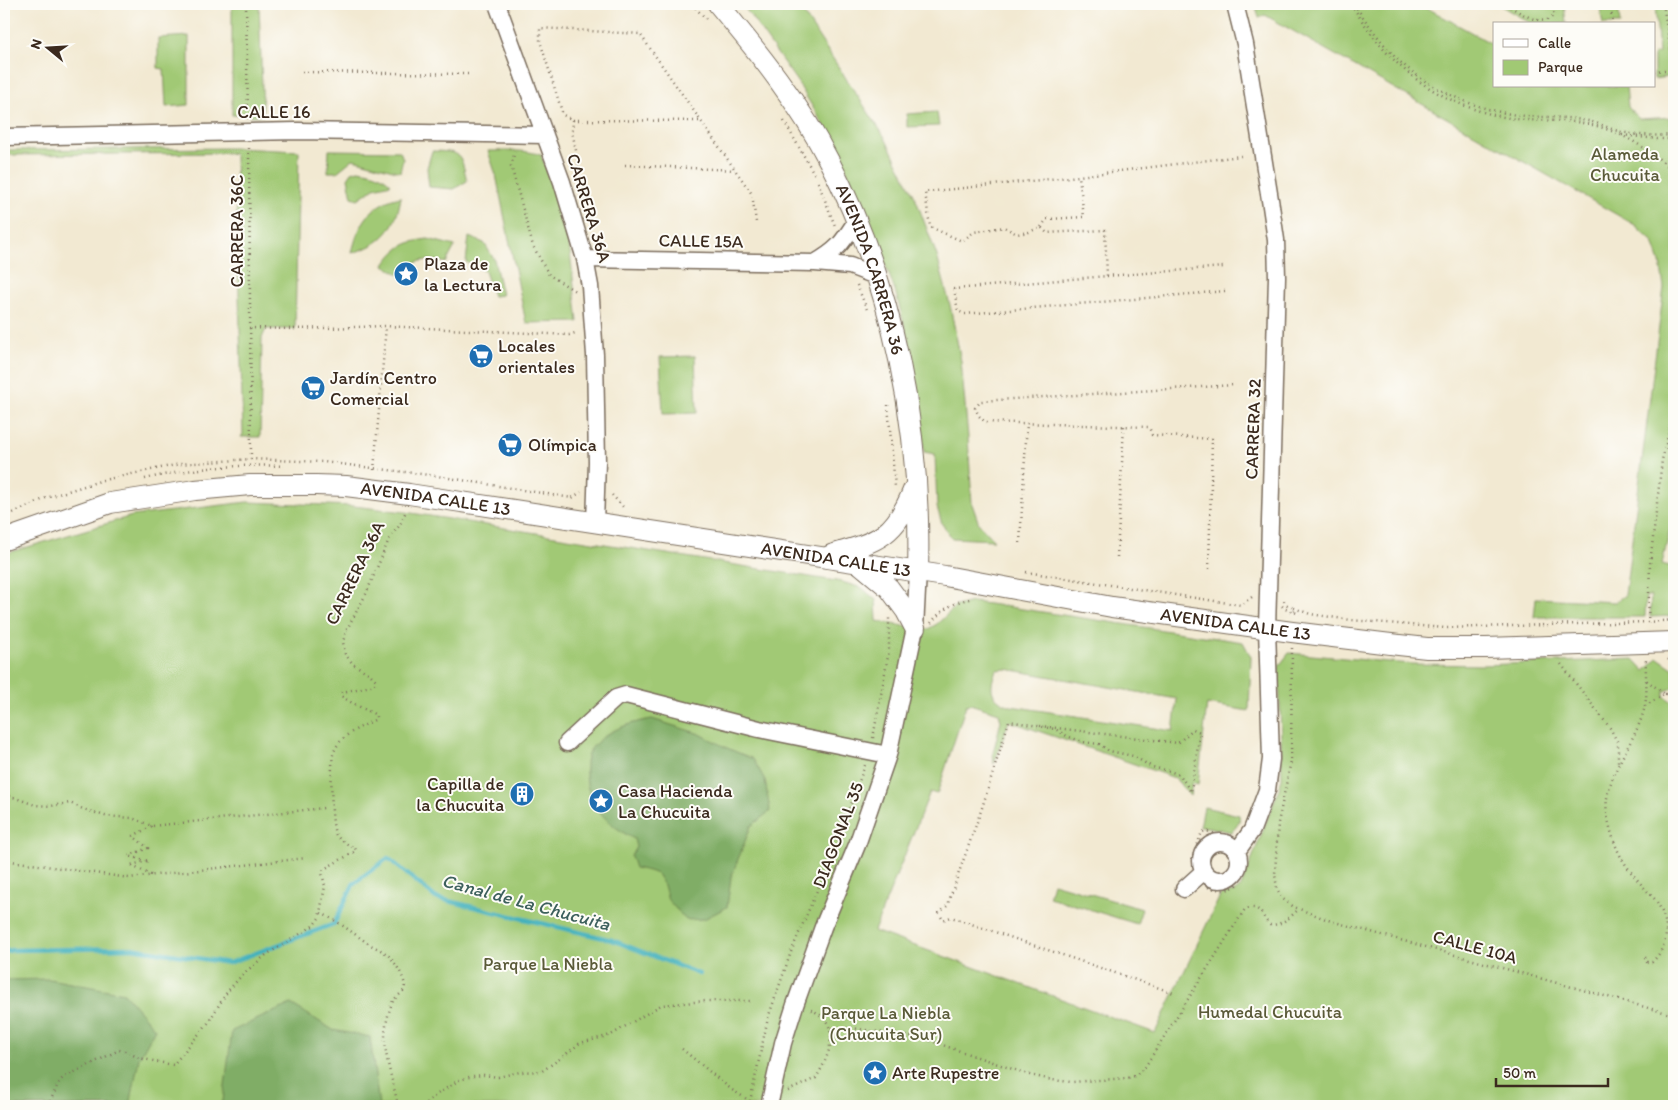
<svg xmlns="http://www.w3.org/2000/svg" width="1678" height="1110" font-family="Itim,sans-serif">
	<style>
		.green { fill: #a1c974; stroke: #6e7a49; fill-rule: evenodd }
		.forest { fill: #80ad66; stroke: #5e6c42 }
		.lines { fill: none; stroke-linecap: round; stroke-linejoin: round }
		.stream { stroke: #40b0bc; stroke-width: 4.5 }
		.minor-casing { stroke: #7b6d5d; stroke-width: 19 }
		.major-casing { stroke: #7b6d5d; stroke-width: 22 }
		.path { stroke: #7b6d5d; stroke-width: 2.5; stroke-dasharray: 1 4; stroke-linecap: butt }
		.minor { stroke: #fff; stroke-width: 16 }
		.major { stroke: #fff; stroke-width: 20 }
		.labels { text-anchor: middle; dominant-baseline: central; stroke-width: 4; stroke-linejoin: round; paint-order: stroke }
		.street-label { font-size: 18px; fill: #3b2a1e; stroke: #fdfcf7 }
		.park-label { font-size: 18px; fill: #5a5a38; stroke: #fdfcf7 }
		.poi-label { font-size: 18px; fill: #3b2a1e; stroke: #fdfcf7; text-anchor: start }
		.water-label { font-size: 19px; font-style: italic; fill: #3d605d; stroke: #fdfcf7 }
	</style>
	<rect width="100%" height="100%" fill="#fdfcf7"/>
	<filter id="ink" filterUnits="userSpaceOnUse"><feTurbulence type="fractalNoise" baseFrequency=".02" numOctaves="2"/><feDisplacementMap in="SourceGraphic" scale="10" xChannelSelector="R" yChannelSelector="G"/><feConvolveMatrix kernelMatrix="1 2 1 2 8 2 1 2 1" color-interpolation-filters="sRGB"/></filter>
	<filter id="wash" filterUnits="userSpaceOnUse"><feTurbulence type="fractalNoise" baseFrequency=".0096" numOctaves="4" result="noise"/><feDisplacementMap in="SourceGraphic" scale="20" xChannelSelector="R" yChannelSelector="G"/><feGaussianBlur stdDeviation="1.12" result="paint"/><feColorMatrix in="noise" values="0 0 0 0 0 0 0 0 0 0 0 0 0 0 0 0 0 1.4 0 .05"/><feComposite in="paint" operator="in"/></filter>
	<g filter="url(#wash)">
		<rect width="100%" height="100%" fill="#f2e9d2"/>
		<path class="green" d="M 232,4 L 259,4 L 263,116 L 232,115 Z
			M 742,4 L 797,4 L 884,136 L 915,197 L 937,256 L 950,305 L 961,361 L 968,437 L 972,504 L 979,524 L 994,540 L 952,538 L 942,524 L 937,507 L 935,454 L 924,452 L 921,407 L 912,354 L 895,290 L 863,207 L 835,144 L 798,83 Z
			M 1255,4 L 1420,4 L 1494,45 L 1494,86 L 1626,86 L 1628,107 L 1639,119 L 1674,117 L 1674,525 L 1671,525 L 1662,564 L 1674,567 L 1674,616 L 1650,617 L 1651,596 L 1646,596 L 1645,617 L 1534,617 L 1536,598 L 1615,602 L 1625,595 L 1664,287 L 1660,262 L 1653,242 L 1635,225 L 1265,15 L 1259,18 Z
			M 1498,4 L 1564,4 L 1566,24 L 1532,24 Z
			M 1599,4 L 1618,4 L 1620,24 L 1603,24 Z
			M 1655,4 L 1674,4 L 1674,76 L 1654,79 L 1654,54 L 1659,53 Z
			M 189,36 L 189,105 L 166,107 L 164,69 L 158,68 L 158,38 Z
			M 937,112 L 939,126 L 907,127 L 907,114 Z
			M 235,148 L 299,151 L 295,329 L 266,329 L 262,338 L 260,437 L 241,437 L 243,434 L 235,157 L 234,154 L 230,153 L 7,155 L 4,157 L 4,150 Z
			M 329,150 L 400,151 L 403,159 L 400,172 L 353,159 L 337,172 L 328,172 Z
			M 432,151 C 462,152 460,152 467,181 L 454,189 L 429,187 L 427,168 Z
			M 488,151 C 505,151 524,149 541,155 L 558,199 L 569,243 L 578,322 L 526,323 L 496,175 Z
			M 358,170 C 373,172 381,174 391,184 L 374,188 L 358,199 L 352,197 L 348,178 L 352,172 Z
			M 401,197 C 396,229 383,244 352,253 C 358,225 371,202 401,197 Z
			M 469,237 L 484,243 L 494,259 L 502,295 L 493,296 L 485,271 L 466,262 Z
			M 428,239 L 455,246 L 446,263 C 430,258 410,258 402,276 L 384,265 C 397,246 406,242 428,239 Z
			M 695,356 L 697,413 L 663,414 L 660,357 Z
			M 247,502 L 353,506 L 405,512 L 842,582 L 862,588 L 876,600 L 877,621 L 926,630 L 937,624 L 956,606 L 972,602 L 989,604 L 1243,642 L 1251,657 L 1249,711 L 1207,704 L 1198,785 L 1192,783 L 1190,796 L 1175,778 L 1009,721 L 994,764 L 993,753 L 1001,721 L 999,713 L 970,704 L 966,705 L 937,794 L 930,792 L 874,931 L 1155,1033 L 1221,894 L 1235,892 L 1241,887 L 1280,786 L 1282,778 L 1279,666 L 1289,653 L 1411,664 L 1483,665 L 1634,659 L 1645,671 L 1658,658 L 1674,669 L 1674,688 L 1665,691 L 1664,696 L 1674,703 L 1674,1106 L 4,1106 L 4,554 L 132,516 ZM 1006,669 L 1177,699 L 1173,731 L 1011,706 C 991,699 988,690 996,670 Z
			M 1204,807 L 1239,815 C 1241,822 1236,828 1231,832 L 1208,827 L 1200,827 Z
			M 1053,883 L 1142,909 L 1137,924 L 1049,897 Z"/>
		<path class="forest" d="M 652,719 L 700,734 L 727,748 L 753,759 L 765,780 L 770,811 L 751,826 L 731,877 L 727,907 L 704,919 L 686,920 L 668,900 L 664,885 L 657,874 L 649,871 L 635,868 L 631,856 L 636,847 L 634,839 C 605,823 584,802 586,767 C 586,761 587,754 591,749 C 606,730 629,723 652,719 Z
			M 49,979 L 124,993 L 155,1029 L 139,1058 L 130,1106 L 4,1106 L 4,980 Z
			M 291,1004 L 333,1030 L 370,1037 L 379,1106 L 219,1106 L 223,1101 L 232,1031 Z"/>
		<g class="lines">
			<path class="stream" d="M 4,952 L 12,950 L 131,948 L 229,963 L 334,924 L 354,883 L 388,858 L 436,898 L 612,940 L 699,974"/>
		</g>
	</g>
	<g filter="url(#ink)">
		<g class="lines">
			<defs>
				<path id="minor" d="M 497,4 L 562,182 L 585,259 L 590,286 L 595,355 L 597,462 L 595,523
					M 4,137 L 298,131 L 545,135
					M 585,259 L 815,263 L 850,266 L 878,277
					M 815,263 C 839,249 842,243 857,220
					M 567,743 L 616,698 L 626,695 L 759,729 L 888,755
					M1201 861a19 19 0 1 1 38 0a19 19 0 1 1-38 0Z
					M 1235,850 L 1240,847 L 1252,830 L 1267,790 L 1271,759 L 1267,628 L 1277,277 L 1276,240 L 1271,206 L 1245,44 L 1235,4
					M 1184,889 L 1204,871
					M 769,1106 L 783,1043 L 795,1005 L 823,927 L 857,845 L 888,755 L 915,628 L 918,572"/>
				<g id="major">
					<path id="s1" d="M 718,4 C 759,53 800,104 829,161 C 894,287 922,431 918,572"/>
					<path id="s2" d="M 4,540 L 110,503 L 195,490 L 250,485 L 316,485 L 346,486 L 409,494 L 945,576 L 1112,607 L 1292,632 L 1399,645 L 1427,648 L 1486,648 L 1674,642"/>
					<path d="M 831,555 C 879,541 895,537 914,488"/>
					<path d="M 859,563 L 889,588 L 906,611 L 915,628"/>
				</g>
			</defs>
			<use href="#minor" class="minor-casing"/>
			<use href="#major" class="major-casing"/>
			<path class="path" d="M 246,4 L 248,117
				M 692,4 L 706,19
				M 1351,4 C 1364,24 1378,45 1395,61 C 1426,92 1473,114 1517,119 C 1538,122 1560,119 1582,123 C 1616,128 1649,148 1674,172
				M 1354,4 C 1367,23 1380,41 1396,58 C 1428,89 1474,109 1517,115 C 1539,118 1560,116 1582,120 C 1595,121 1605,127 1618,131 C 1635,136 1656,136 1674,135
				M 1506,4 C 1519,12 1554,37 1556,4
				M 1610,4 L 1613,24
				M 1663,4 L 1674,69
				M 1654,71 L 1674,69
				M 302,72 L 471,74
				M 573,120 L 701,121
				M 784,121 L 816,177
				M 1622,135 L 1657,139 L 1674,139
				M 249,148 L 251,459
				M 515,151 L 511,166 L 533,246 L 549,275 L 575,291
				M 579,165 L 572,131 L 573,120 L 563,115 L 540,41 L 540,28 L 640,34 L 752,194 L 756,222
				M 625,165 L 735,170
				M 818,182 L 835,226
				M 1041,227 L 1047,219 L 1084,217 L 1079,176
				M 1107,276 L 1224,267
				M 857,285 L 868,312
				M 1225,291 L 965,314 L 958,311 L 954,289 L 1107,276 L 1105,230 L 1047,233 L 1041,227 L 1029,232 L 1017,234 L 1004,227 L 974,232 L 962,241 L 930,227 L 925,192 L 1079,176 L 1241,156
				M 249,328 L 295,329 L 386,326 L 569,335 L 578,332
				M 888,405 L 895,487
				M 374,470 L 386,326
				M 145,479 C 191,468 237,464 284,466
				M 612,495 L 625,509
				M 4,517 L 46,498 L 103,480 L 180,464 L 251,459 L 324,462 L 437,476 L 572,498 L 581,492
				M 1020,543 L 1027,423
				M 1117,557 L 1124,426
				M 1209,569 L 1212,439 L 1152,435 L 1149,427 L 985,422 L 979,416 L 975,408 L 981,401 L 1234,385
				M 1026,572 L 1241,605 L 1252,597
				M 1284,601 L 1285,604 L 1294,608 L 1293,612
				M 1282,606 L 1285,609 L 1300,614
				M 1294,608 L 1310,614 L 1351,620 L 1445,628 L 1648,622 L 1674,620
				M 931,623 C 940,611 955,601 970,599
				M 1648,623 L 1650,564 L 1662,460 L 1674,412
				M 1292,648 L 1291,761 L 1278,823 L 1275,874 L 1277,889 L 1283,899 L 1294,907 L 1331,921 L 1674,1015
				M 1668,659 L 1674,665
				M 1561,664 L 1610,728 L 1618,743 L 1618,762
				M 1665,694 L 1674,695
				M 1645,706 L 1665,694 L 1646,680
				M 1040,726 L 1178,743 L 1193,729 L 1200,732 L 1191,792 L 1180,775 L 1169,771 L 1152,767 L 1133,756 L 1109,751 L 1099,744 L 1083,742 L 1067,736 L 1055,729 L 1009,721 L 982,808 L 947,906 L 939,913 L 943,920 L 951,917 L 1174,993
				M 873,738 L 889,651 L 889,617
				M 4,795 L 13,797 L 35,805 L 51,806 L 70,803 L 83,809 L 105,816 L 132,818 L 152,826 L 324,808
				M 1192,859 L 1202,832 L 1206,831 L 1227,837
				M 4,860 L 129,878 L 306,858
				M 151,875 L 130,865 L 149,861 L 128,856 L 148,848 L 133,836 L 152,826
				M 1208,887 C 1220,891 1226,892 1237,885 L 1246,862
				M 321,913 C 339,922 353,933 369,944 C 376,948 384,951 389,956 C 395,962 408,982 404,990 C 401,994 396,997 393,1001 C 388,1012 385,1027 385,1038 C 385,1061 394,1084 398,1106
				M 1645,957 L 1647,962 L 1652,962 C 1669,946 1670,924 1658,904 C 1656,899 1651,896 1648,892 C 1640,883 1631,873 1624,862 C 1616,850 1611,833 1608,819 C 1598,780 1639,741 1645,705 C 1648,690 1645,674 1646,659
				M 831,1028 L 852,1028 L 925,1039 L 1030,1075 L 1052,1080 L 1072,1082 L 1128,1078 L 1135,1076 L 1145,1067 L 1245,909 C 1262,904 1261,917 1270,925 C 1283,925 1290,917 1299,909
				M 682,1049 L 732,1090 L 750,1101
				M 788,1091 L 816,1078 C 831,1053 843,1022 809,1009
				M 48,1106 L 59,1082 L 63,1078 L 119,1050 L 125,1051 L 139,1058 L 173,1065 L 208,1023 L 227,992 L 243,974 L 266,955 L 313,926 L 319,918 L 325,886 L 322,873 L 324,869 L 356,851 L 355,848 C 349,845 340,841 336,835 C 330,826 331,768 333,755 C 339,734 359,729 376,719 L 376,715 C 369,711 344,700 341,695 L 342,692 L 371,686 L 375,684 L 376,680 L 370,674 L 353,664 L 345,654 L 343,642 L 346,631 L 366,594 L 390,537 L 400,525 L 406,511
				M 422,1106 L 436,1095 L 459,1080 L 473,1076 L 484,1075 L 498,1077 L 520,1072 L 542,1071 L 561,1058 L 580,1043 L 611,1035 L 661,1005 L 705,1001 L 752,1001
				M 749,1106 L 768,1018 L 791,952 L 837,843 L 865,765"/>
			<use href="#minor" class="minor"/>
			<use href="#major" class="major"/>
		</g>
	</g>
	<defs>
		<symbol id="sight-disc" viewBox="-11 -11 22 22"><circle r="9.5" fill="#1f6fb2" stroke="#fdfcf7"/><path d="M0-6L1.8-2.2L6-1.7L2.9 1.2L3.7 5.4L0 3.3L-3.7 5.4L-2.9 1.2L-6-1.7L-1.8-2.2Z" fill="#fff"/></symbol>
		<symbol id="supermarket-disc" viewBox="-11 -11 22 22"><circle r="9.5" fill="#1f6fb2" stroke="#fdfcf7"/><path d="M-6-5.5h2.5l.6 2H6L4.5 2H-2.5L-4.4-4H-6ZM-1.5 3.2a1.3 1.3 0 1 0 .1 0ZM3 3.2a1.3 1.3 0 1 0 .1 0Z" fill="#fff"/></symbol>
		<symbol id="building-disc" viewBox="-11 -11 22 22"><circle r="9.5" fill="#1f6fb2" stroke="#fdfcf7"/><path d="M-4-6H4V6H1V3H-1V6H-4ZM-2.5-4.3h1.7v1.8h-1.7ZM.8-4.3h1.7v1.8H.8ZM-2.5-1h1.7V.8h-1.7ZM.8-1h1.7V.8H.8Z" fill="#fff"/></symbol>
	</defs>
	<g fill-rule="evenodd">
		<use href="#sight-disc" x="392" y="260" width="28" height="28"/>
		<use href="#supermarket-disc" x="467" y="342" width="28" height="28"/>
		<use href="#supermarket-disc" x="299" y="374" width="28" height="28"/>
		<use href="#supermarket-disc" x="496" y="431" width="28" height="28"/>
		<use href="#building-disc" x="508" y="780" width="28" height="28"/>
		<use href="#sight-disc" x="587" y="787" width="28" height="28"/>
		<use href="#sight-disc" x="861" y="1059" width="28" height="28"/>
	</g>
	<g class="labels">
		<g class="street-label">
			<text x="274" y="112">CALLE 16</text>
			<text transform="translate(589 208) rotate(73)">CARRERA 36A</text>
			<text transform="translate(237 231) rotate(-90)">CARRERA 36C</text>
			<text transform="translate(701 241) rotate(1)">CALLE 15A</text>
			<text stroke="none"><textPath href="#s1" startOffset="309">AVENIDA CARRERA 36</textPath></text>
			<text transform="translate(1253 429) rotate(-88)">CARRERA 32</text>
			<text stroke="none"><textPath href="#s2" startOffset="440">AVENIDA CALLE 13</textPath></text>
			<text stroke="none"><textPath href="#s2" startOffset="845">AVENIDA CALLE 13</textPath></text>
			<text transform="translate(355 573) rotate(-64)">CARRERA 36A</text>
			<text stroke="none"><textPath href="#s2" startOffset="1250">AVENIDA CALLE 13</textPath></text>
			<text transform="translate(838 835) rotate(-69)">DIAGONAL 35</text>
			<text transform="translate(1475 947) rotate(15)">CALLE 10A</text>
		</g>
		<g class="park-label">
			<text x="1625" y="154">Alameda<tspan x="1625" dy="21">Chucuita</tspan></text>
			<text x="548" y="964">Parque La Niebla</text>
			<text x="1270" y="1012">Humedal Chucuita</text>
			<text x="886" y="1013">Parque La Niebla<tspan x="886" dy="21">(Chucuita Sur)</tspan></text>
		</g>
		<g class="poi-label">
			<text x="424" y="264">Plaza de<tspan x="424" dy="21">la Lectura</tspan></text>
			<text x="498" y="346">Locales<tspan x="498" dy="21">orientales</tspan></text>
			<text x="330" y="378">Jardín Centro<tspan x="330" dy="21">Comercial</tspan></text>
			<text x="528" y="445">Olímpica</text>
			<text x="504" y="784" text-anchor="end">Capilla de<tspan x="504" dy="21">la Chucuita</tspan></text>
			<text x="618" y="791">Casa Hacienda<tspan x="618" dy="21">La Chucuita</tspan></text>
			<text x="892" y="1073">Arte Rupestre</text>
		</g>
		<g class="water-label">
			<text transform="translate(526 902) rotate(15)">Canal de La Chucuita</text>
		</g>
	</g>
	<rect width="1678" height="1110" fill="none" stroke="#fdfcf7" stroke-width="20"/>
	<rect x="1493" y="22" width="162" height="65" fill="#fdfcf7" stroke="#afa8a0"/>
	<rect x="1503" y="39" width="25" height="8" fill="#ffffff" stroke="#afa8a0"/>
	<text x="1538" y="48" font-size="15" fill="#3b2a1e">Calle</text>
	<rect x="1503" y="60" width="25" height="15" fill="#a1c974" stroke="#afa8a0"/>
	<text x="1538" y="72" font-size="15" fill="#3b2a1e">Parque</text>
	<g transform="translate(48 48) rotate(288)" stroke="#fdfcf7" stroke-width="4" paint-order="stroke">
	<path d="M0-4L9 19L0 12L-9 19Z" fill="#3b2a1e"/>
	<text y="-8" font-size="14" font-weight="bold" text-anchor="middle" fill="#3b2a1e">N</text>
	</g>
	<path d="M1496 1078v8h112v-8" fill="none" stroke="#3b2a1e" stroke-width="2.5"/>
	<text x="1503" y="1078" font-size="15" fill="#3b2a1e" stroke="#fdfcf7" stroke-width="4" paint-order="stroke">50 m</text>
</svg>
